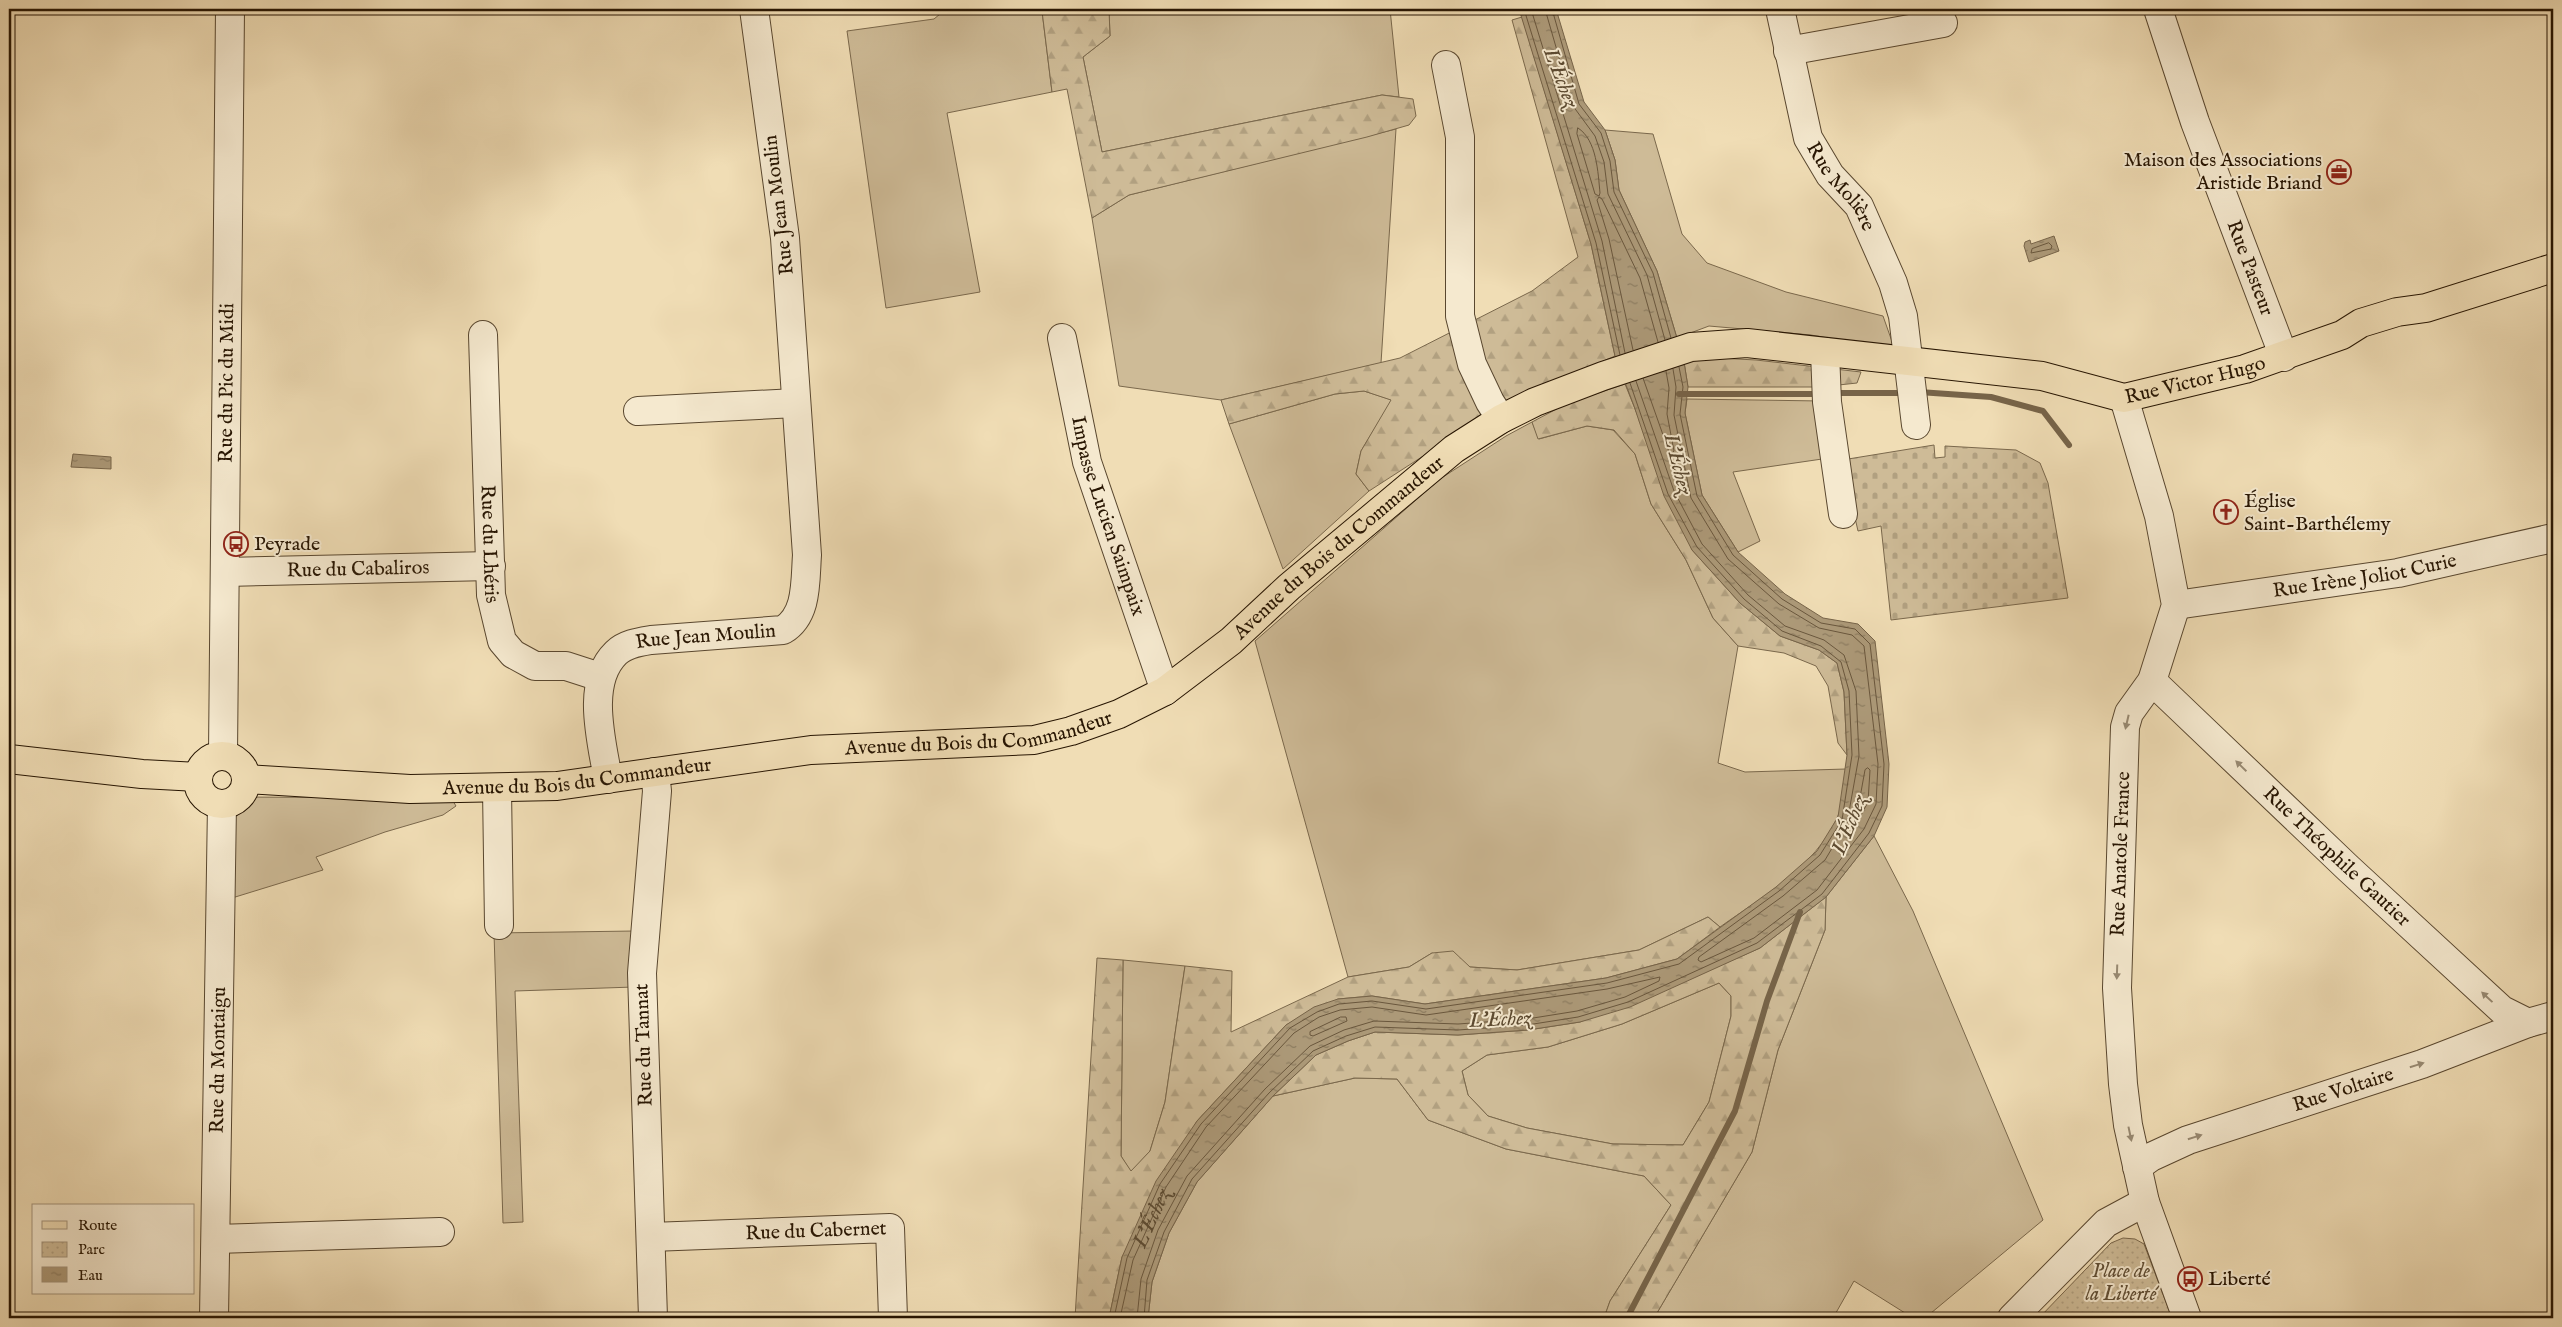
<svg xmlns="http://www.w3.org/2000/svg" width="2562" height="1327" font-family="'IM FELL English',serif">
	<style>
		.grass { fill: #cebb97; stroke: #7a684c }
		.forest { fill: url(#forest-firs); stroke: #7a684c; fill-rule: evenodd }
		.cemetery { fill: url(#cemetery-stones); stroke: #7a684c }
		.park { fill: url(#park-dots); stroke: #7a684c }
		.water { fill: url(#water-ripples); stroke: #776449 }
		.lines { fill: none; stroke-linecap: round; stroke-linejoin: round }
		.shore { stroke: #6a573d; stroke-width: 1 }
		.stream { stroke: #776449; stroke-width: 6 }
		.minor-casing { stroke: #59472f; stroke-width: 30 }
		.major-casing { stroke: #271502; stroke-width: 30 }
		.minor { stroke: #f5e9cf; stroke-width: 28 }
		.major { stroke: #f0ddb5; stroke-width: 28 }
		.oneway { fill: #988a73 }
		.labels { text-anchor: middle; dominant-baseline: central; stroke-width: 4; stroke-linejoin: round; paint-order: stroke }
		.poi-label { font-size: 20px; fill: #271502; stroke: #f5e9cf; text-anchor: start }
		.street-label { font-size: 20px; fill: #271502; stroke: #f5e9cf }
		.park-label { font-size: 20px; font-style: italic; fill: #614f36; stroke: #f5e9cf }
		.water-label { font-size: 21px; font-style: italic; fill: #5c4a31; stroke: #f5e9cf }
	</style>
	<defs>
		<pattern id="forest-firs" width="22" height="20" patternUnits="userSpaceOnUse" patternTransform="scale(1.25)"><rect width="22" height="20" fill="#cebb97"/><path d="M5 1l3.5 6h-7zM16 11l3.5 6h-7z" fill="#b1a080"/></pattern>
		<pattern id="cemetery-stones" width="16" height="16" patternUnits="userSpaceOnUse" patternTransform="scale(1.25)"><rect width="16" height="16" fill="#cebb97"/><path d="M2 7V4a2 2 0 0 1 4 0v3zM10 15v-3a2 2 0 0 1 4 0v3z" fill="#b1a080"/></pattern>
		<pattern id="park-dots" width="8" height="8" patternUnits="userSpaceOnUse" patternTransform="scale(1.25)"><rect width="8" height="8" fill="#cebb97"/><path d="M2 2h.1M6 6h.1" fill="none" stroke="#b1a080" stroke-width="1.8" stroke-linecap="round"/></pattern>
		<pattern id="water-ripples" width="26" height="14" patternUnits="userSpaceOnUse" patternTransform="scale(1.25)"><rect width="26" height="14" fill="#ac9978"/><path d="M2 4q2-2 4 0t4 0M15 11q2-2 4 0t4 0" fill="none" stroke="#8c7c60"/></pattern>
	</defs>
	<rect width="100%" height="100%" fill="#f0ddb5"/>
	<filter id="stains"><feTurbulence type="fractalNoise" baseFrequency=".004" numOctaves="4"/><feColorMatrix values="0 0 0 0 .2 0 0 0 0 .09 0 0 0 0 .02 0 0 0 .5 -.17"/></filter>
	<radialGradient id="worn" r=".72"><stop offset=".6" stop-color="#630" stop-opacity="0"/><stop offset="1" stop-color="#630" stop-opacity=".3"/></radialGradient>
	<path class="grass" d="M 946,9 L 1040,9 L 1042,11 L 1052,92 L 947,113 L 980,292 L 886,308 L 847,31 L 934,19 Z
		M 1109,9 L 1390,9 L 1399,97 L 1382,95 L 1102,152 L 1083,57 L 1110,36 Z
		M 1396,129 L 1381,363 L 1221,400 L 1119,386 L 1092,218 L 1129,195 Z
		M 1605,130 L 1653,134 L 1682,234 L 1707,263 L 1786,292 L 1883,316 L 1895,350 L 1811,335 L 1709,326 L 1677,338 L 1657,271 L 1619,190 L 1615,160 Z
		M 1364,391 L 1392,400 L 1361,451 L 1356,474 L 1369,491 L 1283,569 L 1229,424 L 1335,394 Z
		M 1687,399 L 1821,401 L 1829,458 L 1733,472 L 1760,541 L 1738,552 L 1702,495 L 1685,413 Z
		M 1532,422 L 1539,439 L 1587,426 L 1613,430 L 1635,454 L 1651,504 L 1686,560 L 1713,618 L 1738,646 L 1718,763 L 1745,772 L 1846,769 C 1844,784 1844,804 1837,818 C 1815,867 1762,897 1720,927 L 1708,917 L 1639,950 L 1517,970 L 1470,967 L 1432,953 L 1409,967 L 1348,977 L 1255,641 L 1440,479 L 1506,436 Z
		M 235,797 L 451,798 L 456,806 L 443,815 L 385,832 L 316,857 L 323,870 L 232,898 Z
		M 1874,836 L 1913,911 L 2043,1220 L 1925,1318 L 1913,1318 L 1854,1281 L 1833,1318 L 1654,1318 L 1752,1152 L 1778,1050 L 1825,930 L 1826,897 Z
		M 634,931 L 634,987 L 515,991 L 523,1222 L 503,1223 L 494,933 Z
		M 1123,960 L 1185,966 L 1165,1102 L 1150,1151 L 1131,1172 L 1121,1156 Z
		M 1719,983 L 1731,996 L 1731,1016 L 1709,1102 L 1683,1145 L 1613,1144 L 1527,1128 L 1488,1116 L 1468,1095 L 1462,1071 L 1487,1055 L 1548,1047 L 1622,1024 Z
		M 1355,1078 L 1397,1079 L 1428,1120 L 1506,1149 L 1644,1176 L 1671,1205 L 1610,1301 L 1604,1318 L 1148,1318 L 1152,1282 L 1169,1233 L 1197,1182 L 1273,1096 Z"/>
	<path class="forest" d="M 1044,9 L 1109,9 L 1110,36 L 1083,57 L 1102,152 L 1382,95 L 1413,99 L 1416,116 L 1409,125 L 1367,137 L 1129,195 L 1092,218 L 1067,89 L 1052,92 L 1042,11 Z
		M 1522,17 L 1591,244 L 1615,356 L 1507,402 L 1369,491 L 1356,474 L 1361,451 L 1391,400 L 1364,391 L 1335,394 L 1229,424 L 1221,400 L 1400,358 L 1532,291 L 1578,257 L 1512,20 Z
		M 1700,357 L 1756,360 L 1861,372 L 1857,383 L 1820,387 L 1688,387 L 1684,362 Z
		M 1625,384 L 1692,550 L 1740,603 L 1780,636 L 1819,650 L 1837,663 L 1844,692 L 1847,755 L 1838,743 L 1828,686 L 1816,666 L 1784,653 L 1738,646 L 1713,618 L 1686,560 L 1651,504 L 1635,454 L 1614,430 L 1587,426 L 1538,439 L 1532,422 L 1566,404 Z
		M 1826,897 L 1825,930 L 1778,1050 L 1752,1152 L 1654,1318 L 1604,1318 L 1610,1301 L 1671,1205 L 1644,1176 L 1506,1149 L 1428,1120 L 1397,1079 L 1355,1078 L 1273,1096 L 1316,1055 L 1348,1041 L 1375,1032 L 1458,1035 L 1528,1030 L 1580,1022 L 1696,976 L 1760,948 ZM 1719,983 L 1731,996 L 1731,1016 L 1709,1102 L 1683,1145 L 1613,1144 L 1527,1128 L 1488,1116 L 1468,1095 L 1462,1071 L 1487,1055 L 1548,1047 L 1622,1024 Z
		M 1708,917 L 1720,927 L 1677,959 L 1606,978 L 1425,1004 L 1372,996 L 1338,999 L 1286,1025 L 1197,1121 L 1122,1257 L 1109,1318 L 1075,1318 L 1097,958 L 1123,960 L 1121,1156 L 1131,1171 L 1150,1151 L 1165,1102 L 1185,966 L 1232,971 L 1231,1032 L 1348,977 L 1409,967 L 1432,953 L 1453,951 L 1470,967 L 1517,970 L 1639,950 Z"/>
	<path class="cemetery" d="M 1934,445 L 1935,458 L 1945,457 L 1945,446 L 2016,450 L 2040,463 L 2048,483 L 2068,598 L 1891,620 L 1881,526 L 1858,531 L 1842,460 Z"/>
	<path class="park" d="M 2123,1238 L 2135,1239 L 2144,1244 L 2172,1318 L 2039,1318 L 2111,1243 Z"/>
	<path class="water" d="M 1519,9 L 1556,9 L 1584,102 L 1605,130 L 1615,160 L 1619,190 L 1657,271 L 1684,362 L 1688,387 L 1685,413 L 1702,495 L 1738,552 L 1785,594 L 1823,618 L 1858,624 L 1875,641 L 1889,764 L 1887,807 L 1874,836 L 1826,897 L 1760,948 L 1630,1007 L 1580,1022 L 1528,1030 L 1458,1035 L 1375,1032 L 1348,1041 L 1316,1055 L 1273,1096 L 1197,1182 L 1169,1233 L 1152,1282 L 1148,1318 L 1109,1318 L 1122,1257 L 1156,1181 L 1197,1121 L 1286,1025 L 1314,1007 L 1338,999 L 1372,996 L 1425,1004 L 1606,978 L 1677,959 L 1776,887 L 1817,851 L 1838,817 L 1847,755 L 1844,692 L 1837,663 L 1819,650 L 1780,636 L 1740,603 L 1692,550 L 1664,496 L 1634,406 L 1615,356 L 1591,244 Z
		M 2054,236 L 2059,251 L 2029,262 L 2024,246 L 2025,242 L 2030,240 L 2031,244 Z
		M 73,454 L 111,457 L 111,469 L 71,467 Z"/>
	<g class="lines">
		<g class="shore">
			<path d="M 1524,9 L 1596,243 L 1620,355"/>
			<path d="M 1531,9 L 1602,241 L 1625,353"/>
			<path d="M 1545,9 L 1573,106 L 1595,136 L 1604,162 L 1608,194 L 1647,275 L 1665,340"/>
			<path d="M 1552,9 L 1579,104 L 1601,133 L 1610,161 L 1614,192 L 1653,273 L 1671,338"/>
			<path d="M 1578,128 C 1597,140 1598,173 1600,193 L 1599,196 L 1595,194 L 1577,134 Z"/>
			<path d="M 2049,243 L 2052,246 L 2051,249 L 2031,253 L 2032,249 Z"/>
			<path d="M 1633,350 L 1609,239 L 1597,200 L 1599,197 L 1602,199 L 1640,278 L 1658,342"/>
			<path d="M 1643,378 L 1669,452 L 1672,453 L 1674,451 L 1667,414 L 1669,388 L 1666,371"/>
			<path d="M 1636,381 L 1674,491 L 1702,544 L 1748,595 L 1785,626 L 1824,640 L 1844,655 L 1856,691 L 1859,756 L 1847,823 L 1825,860 L 1783,896 L 1699,957 L 1698,960 L 1701,962 L 1754,938 L 1817,890 L 1864,829 L 1876,804 L 1878,764 L 1864,646 L 1852,635 L 1819,628 L 1779,604 L 1728,559 L 1691,498 L 1674,415 L 1676,387 L 1673,369"/>
			<path d="M 1868,768 L 1870,770 L 1868,802 L 1860,817 L 1857,814 L 1865,770 Z"/>
			<path d="M 1341,1017 L 1346,1017 L 1347,1021 L 1313,1036 L 1310,1035 L 1310,1032 Z"/>
			<path d="M 1114,1318 L 1127,1258 L 1160,1184 L 1201,1124 L 1290,1028 L 1317,1012 L 1339,1004 L 1372,1001 L 1426,1009 L 1607,983 L 1679,964 L 1779,891 L 1820,855 L 1842,820 L 1852,755 L 1849,691 L 1841,662 L 1821,646 L 1782,631 L 1744,599 L 1697,547 L 1668,494 L 1630,383"/>
			<path id="s1" d="M 1120,1318 L 1133,1260 L 1166,1187 L 1206,1127 L 1294,1033 L 1319,1017 L 1340,1010 L 1372,1007 L 1426,1015 L 1607,989 L 1660,977 L 1659,981 L 1625,997 L 1577,1011 L 1527,1019 L 1458,1024 L 1374,1021 L 1344,1030 L 1310,1046 L 1265,1089 L 1187,1176 L 1158,1230 L 1141,1279 L 1137,1318"/>
			<path d="M 1144,1318 L 1147,1280 L 1164,1232 L 1192,1179 L 1269,1093 L 1313,1051 L 1346,1036 L 1375,1027 L 1458,1030 L 1527,1025 L 1578,1017 L 1628,1002 L 1757,943 L 1822,894 L 1869,833 L 1882,806 L 1884,764 L 1870,644 L 1855,629 L 1821,623 L 1782,599 L 1733,555 L 1697,496 L 1680,414 L 1683,387 L 1679,367"/>
		</g>
		<path class="stream" d="M 1919,392 L 1991,397 L 2043,411 L 2069,445
			M 1834,393 L 1906,393
			M 1679,394 L 1821,394
			M 1627,1318 L 1735,1111 L 1767,1001 L 1800,912"/>
		<defs>
			<g id="minor">
				<path id="s2" d="M 1780,9 L 1808,138 L 1830,175 L 1859,206 L 1893,283 L 1903,316 L 1916,425"/>
				<path id="s3" d="M 2158,9 L 2195,122 L 2284,357"/>
				<path d="M 1788,51 L 1943,23"/>
				<path d="M 1446,65 L 1460,137 L 1460,316 L 1472,364 L 1490,402 L 1501,419"/>
				<path id="s4" d="M 483,335 L 491,595 L 502,641 L 513,654 L 535,666 L 566,666 L 600,677"/>
				<path id="s5" d="M 1062,338 L 1087,462 L 1165,691"/>
				<path d="M 1825,352 L 1827,402 L 1843,514"/>
				<path d="M 2124,398 L 2159,516 L 2176,605 L 2152,681 L 2129,713 L 2125,727 L 2117,988 L 2123,1084 L 2128,1125 L 2145,1202 L 2187,1318"/>
				<path d="M 638,411 L 796,403"/>
				<path id="s6" d="M 226,572 L 491,566"/>
				<path id="s7" d="M 2176,605 L 2398,573 L 2553,538"/>
				<path id="s8" d="M 2152,681 L 2348,868 L 2502,1010 L 2528,1023"/>
				<path id="s9" d="M 223,755 L 230,9"/>
				<path id="s10" d="M 608,779 C 602,742 585,683 616,653 C 625,644 639,642 651,640 L 783,630 C 808,615 805,581 807,555 L 785,238 L 754,9"/>
				<path d="M 497,789 L 499,925"/>
				<path id="s11" d="M 2137,1167 L 2151,1157 L 2188,1140 L 2422,1064 L 2528,1023 L 2553,1016"/>
				<path id="s12" d="M 651,1237 L 890,1228 L 893,1318"/>
				<path d="M 216,1239 L 440,1232"/>
				<path id="s13" d="M 214,1318 L 222,804"/>
				<path d="M 653,1318 L 642,973 L 657,791 L 655,772"/>
				<path d="M 2012,1318 L 2106,1223 L 2145,1202"/>
			</g>
			<g id="major">
				<circle cx="222" cy="780" r="24"/>
				<path d="M 9,759 L 142,774 L 198,777"/>
				<path id="s14" d="M 247,779 L 410,789 L 557,786 L 811,750 L 1034,740 L 1071,731 L 1119,714 L 1165,691 L 1231,641 L 1289,587 L 1454,449 L 1501,419 L 1535,402 L 1603,376 L 1691,347 L 1747,343 L 2042,376 L 2124,398 L 2245,369 L 2342,335 L 2361,323 L 2397,312 L 2426,308 L 2553,268"/>
			</g>
		</defs>
		<use href="#minor" class="minor-casing"/>
		<use href="#major" class="major-casing"/>
		<use href="#minor" class="minor"/>
		<use href="#major" class="major"/>
	</g>
	<defs><path id="oneway-solid" d="M-6-.8H1V-3.2L6.5 0L1 3.2V.8H-6Z" transform="scale(1.25)"/></defs>
	<g class="oneway">
		<use href="#oneway-solid" transform="translate(2127 722) rotate(103)"/>
		<use href="#oneway-solid" transform="translate(2241 766) rotate(-136)"/>
		<use href="#oneway-solid" transform="translate(2117 972) rotate(92)"/>
		<use href="#oneway-solid" transform="translate(2487 997) rotate(-137)"/>
		<use href="#oneway-solid" transform="translate(2417 1065) rotate(-17)"/>
		<use href="#oneway-solid" transform="translate(2130 1134) rotate(78)"/>
		<use href="#oneway-solid" transform="translate(2195 1137) rotate(-18)"/>
	</g>
	<defs>
		<symbol id="office-ring" viewBox="-11 -11 22 22"><circle r="9.5" fill="#f5e9cf" stroke="#8f2418" stroke-width="1.5"/><path d="M-6-3h4V-5.5h4V-3h4V5H-6ZM-1-4.5V-3h2v-1.5ZM-6 0V1H6V0Z" fill="#8f2418"/></symbol>
		<symbol id="church-ring" viewBox="-11 -11 22 22"><circle r="9.5" fill="#f5e9cf" stroke="#8f2418" stroke-width="1.5"/><path d="M-1.2-6h2.4v3.5h3.3v2.4h-3.3V6h-2.4V-.1h-3.3v-2.4h3.3Z" fill="#8f2418"/></symbol>
		<symbol id="bus-ring" viewBox="-11 -11 22 22"><circle r="9.5" fill="#f5e9cf" stroke="#8f2418" stroke-width="1.5"/><path d="M-5-6H5V4H4V6H2V4H-2V6H-4V4H-5ZM-3.5-4V0h7V-4ZM-3.5 1.2v1.5H-2V1.2ZM2 1.2v1.5H3.5V1.2Z" fill="#8f2418"/></symbol>
	</defs>
	<g fill-rule="evenodd">
		<use href="#office-ring" x="2325" y="158" width="28" height="28"/>
		<use href="#church-ring" x="2212" y="498" width="28" height="28"/>
		<use href="#bus-ring" x="222" y="530" width="28" height="28"/>
		<use href="#bus-ring" x="2176" y="1265" width="28" height="28"/>
	</g>
	<g class="labels">
		<g class="poi-label">
			<text x="2322" y="160" text-anchor="end">Maison des Associations<tspan x="2322" dy="23">Aristide Briand</tspan></text>
			<text x="2244" y="501">Église<tspan x="2244" dy="23">Saint-Barthélemy</tspan></text>
			<text x="254" y="544">Peyrade</text>
			<text x="2208" y="1279">Liberté</text>
		</g>
		<g class="street-label">
			<text stroke="none"><textPath href="#s2" startOffset="191">Rue Molière</textPath></text>
			<text transform="translate(779 205) rotate(-97)">Rue Jean Moulin</text>
			<text stroke="none"><textPath href="#s3" startOffset="275">Rue Pasteur</textPath></text>
			<text stroke="none"><textPath href="#s14" startOffset="2078">Rue Victor Hugo</textPath></text>
			<text stroke="none"><textPath href="#s9" startOffset="372">Rue du Pic du Midi</textPath></text>
			<text stroke="none"><textPath href="#s5" startOffset="184">Impasse Lucien Saimpaix</textPath></text>
			<text stroke="none"><textPath href="#s4" startOffset="209">Rue du Lhéris</textPath></text>
			<text stroke="none"><textPath href="#s14" startOffset="1156">Avenue du Bois du Commandeur</textPath></text>
			<text stroke="none"><textPath href="#s6" startOffset="132">Rue du Cabaliros</textPath></text>
			<text stroke="none"><textPath href="#s7" startOffset="191">Rue Irène Joliot Curie</textPath></text>
			<text stroke="none"><textPath href="#s10" startOffset="224">Rue Jean Moulin</textPath></text>
			<text stroke="none"><textPath href="#s14" startOffset="736">Avenue du Bois du Commandeur</textPath></text>
			<text stroke="none"><textPath href="#s14" startOffset="331">Avenue du Bois du Commandeur</textPath></text>
			<text transform="translate(2121 854) rotate(-88)">Rue Anatole France</text>
			<text stroke="none"><textPath href="#s8" startOffset="255">Rue Théophile Gautier</textPath></text>
			<text transform="translate(644 1045) rotate(-92)">Rue du Tannat</text>
			<text stroke="none"><textPath href="#s13" startOffset="258">Rue du Montaigu</textPath></text>
			<text stroke="none"><textPath href="#s11" startOffset="221">Rue Voltaire</textPath></text>
			<text stroke="none"><textPath href="#s12" startOffset="165">Rue du Cabernet</textPath></text>
		</g>
		<g class="park-label">
			<text x="2121" y="1271">Place de<tspan x="2121" dy="23">la Liberté</tspan></text>
		</g>
		<g class="water-label">
			<text transform="translate(1560 78) rotate(69)">L'Échez</text>
			<text transform="translate(1677 464) rotate(76)">L'Échez</text>
			<text transform="translate(1850 825) rotate(-68)">L'Échez</text>
			<text transform="translate(1500 1020) rotate(-3)">L'Échez</text>
			<text stroke="none"><textPath href="#s1" startOffset="105">L'Échez</textPath></text>
		</g>
	</g>
	<rect width="2562" height="1327" fill="none" stroke="#f0ddb5" stroke-width="30"/>
	<rect x="10" y="10" width="2542" height="1307" fill="none" stroke="#271502" stroke-width="2.5"/>
	<rect x="15" y="15" width="2532" height="1297" fill="none" stroke="#271502"/>
	<rect x="32" y="1204" width="162" height="90" fill="#f5e9cf" stroke="#a3947d"/>
	<rect x="42" y="1221" width="25" height="8" fill="#f0ddb5" stroke="#a3947d"/>
	<text x="78" y="1230" font-size="15" fill="#271502">Route</text>
	<rect x="42" y="1242" width="25" height="15" fill="url(#park-dots)" stroke="#a3947d"/>
	<text x="78" y="1254" font-size="15" fill="#271502">Parc</text>
	<rect x="42" y="1267" width="25" height="15" fill="url(#water-ripples)" stroke="#a3947d"/>
	<text x="78" y="1280" font-size="15" fill="#271502">Eau</text>
	<rect width="100%" height="100%" filter="url(#stains)"/>
	<rect width="100%" height="100%" fill="url(#worn)"/>
</svg>
